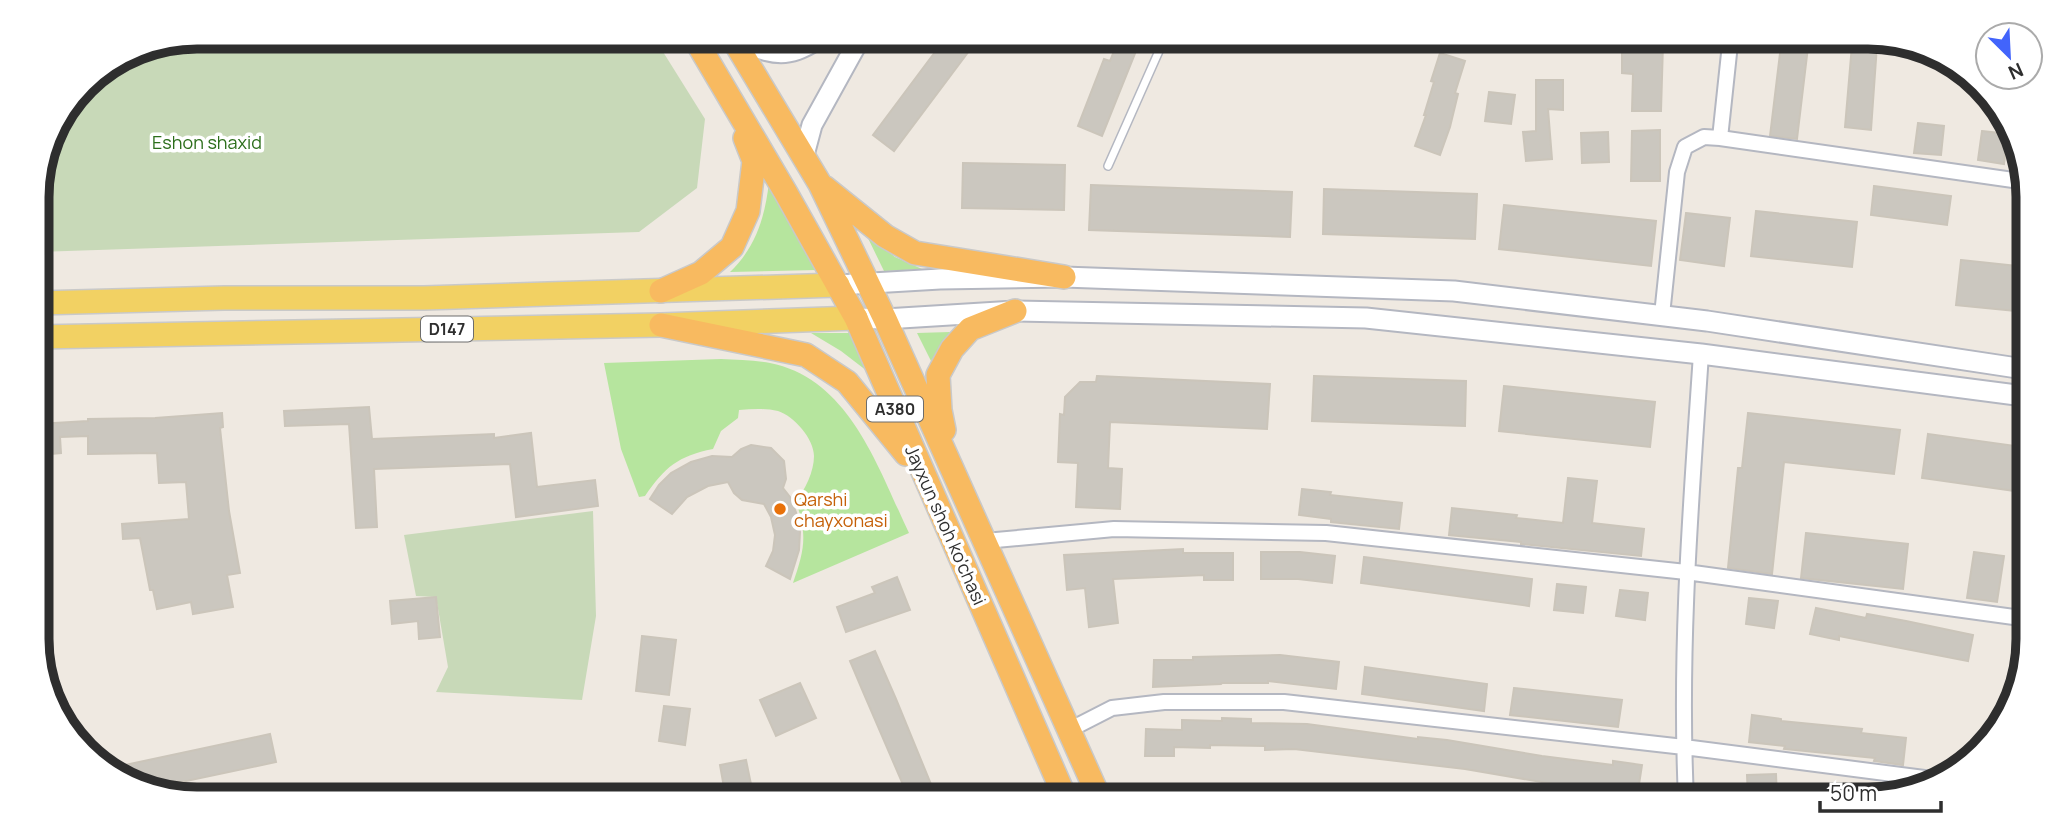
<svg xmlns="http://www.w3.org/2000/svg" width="2065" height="836" font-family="Manrope,sans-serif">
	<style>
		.green { fill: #b6e59e }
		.cemetery { fill: #c8d9b8 }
		.building { fill: #cbc7bf; stroke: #cbc5ba; stroke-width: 2 }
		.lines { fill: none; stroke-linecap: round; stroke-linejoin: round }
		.service-casing { stroke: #b4b7c1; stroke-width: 10 }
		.minor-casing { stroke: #b4b7c1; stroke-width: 18 }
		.secondary-casing { stroke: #b4b7c1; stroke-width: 23 }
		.primary-casing { stroke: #c9c9c9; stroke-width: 26 }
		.trunk-casing { stroke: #c9c9c9; stroke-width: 26 }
		.service { stroke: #fff; stroke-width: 7 }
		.minor { stroke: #fff; stroke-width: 14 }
		.secondary { stroke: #fff; stroke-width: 19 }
		.primary { stroke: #f2d163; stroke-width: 23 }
		.trunk { stroke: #f8ba60; stroke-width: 23 }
		.food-dot { fill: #e8710a; stroke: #fff; stroke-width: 2.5 }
		.labels { text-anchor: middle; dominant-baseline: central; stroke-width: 7; stroke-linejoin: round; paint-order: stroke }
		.shield { fill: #fff; stroke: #6d6d6d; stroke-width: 2 }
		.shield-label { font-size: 16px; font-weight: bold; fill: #2e2e2e }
		.park-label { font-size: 18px; fill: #2c6e1b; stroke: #fff }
		.food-label { font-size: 18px; fill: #c56008; stroke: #fff; text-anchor: start }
		.street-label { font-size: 18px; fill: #2e2e2e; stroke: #fff }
		.rim { fill: none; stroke: #2e2e2e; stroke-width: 9 }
	</style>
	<rect width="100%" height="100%" fill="#efe9e1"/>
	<path class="green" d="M 769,182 L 817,270 L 730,272 C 756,247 765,217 769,182 Z
		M 866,234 L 895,257 L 922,269 L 884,271 Z
		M 950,332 L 931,361 L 917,333 Z
		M 811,333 L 851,333 L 867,371 L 841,351 Z
		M 721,359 C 737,360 754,360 770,363 C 850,379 878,468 909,533 L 793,583 C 804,551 808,535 796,502 C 805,489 814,472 814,456 C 814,439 794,416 778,411 C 765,408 752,409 739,410 L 738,418 L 721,431 L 713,449 C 678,456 665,467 645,496 L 639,497 L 621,449 L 604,363 Z"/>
	<path class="cemetery" d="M 197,37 L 655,39 L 705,119 L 697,188 L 639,232 L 37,252 L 37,186 L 53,126 L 91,77 L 136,49 Z
		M 593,511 L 596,616 L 582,700 L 436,692 L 448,667 L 436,597 L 416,596 L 404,535 Z"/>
	<path class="building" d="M 944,40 L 955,41 L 969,51 L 894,151 L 873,135 Z
		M 1118,41 L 1140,41 L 1102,136 L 1078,126 L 1104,59 L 1110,61 Z
		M 1622,44 L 1663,44 L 1661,111 L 1632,111 L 1633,74 L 1622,73 Z
		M 1781,45 L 1808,47 L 1797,139 L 1770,136 Z
		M 1852,45 L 1877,45 L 1871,130 L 1845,127 Z
		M 1440,53 L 1465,61 L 1455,93 L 1458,94 L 1450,127 L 1440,155 L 1415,146 L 1426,115 L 1424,115 L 1434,82 L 1431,81 Z
		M 1536,80 L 1563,80 L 1563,110 L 1548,109 L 1552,159 L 1526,161 L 1523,132 L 1536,131 Z
		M 1489,92 L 1515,95 L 1511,124 L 1485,121 Z
		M 1918,123 L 1944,126 L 1941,155 L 1914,153 Z
		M 1660,130 L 1660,181 L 1631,181 L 1632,131 Z
		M 1982,131 L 2008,134 L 2004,164 L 1978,160 Z
		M 1608,132 L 1609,162 L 1582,163 L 1581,133 Z
		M 963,163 L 1065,165 L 1064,210 L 962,208 Z
		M 1091,185 L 1292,192 L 1290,237 L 1089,230 Z
		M 1874,186 L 1951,196 L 1947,225 L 1871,215 Z
		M 1324,189 L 1477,194 L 1475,239 L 1323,234 Z
		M 1504,205 L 1656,221 L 1651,266 L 1499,249 Z
		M 1756,211 L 1857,222 L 1852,267 L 1751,256 Z
		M 1686,213 L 1730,218 L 1724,266 L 1680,260 Z
		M 1961,260 L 2026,267 L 2025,312 L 1956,305 Z
		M 1097,376 L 1270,384 L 1267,429 L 1110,422 L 1108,468 L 1122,469 L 1120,509 L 1076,507 L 1078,463 L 1058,462 L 1060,414 L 1064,415 L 1065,397 L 1080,382 L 1096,382 Z
		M 1314,376 L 1466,381 L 1465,426 L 1312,421 Z
		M 1504,386 L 1655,402 L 1650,447 L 1499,431 Z
		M 369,407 L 372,439 L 494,434 L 494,438 L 531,433 L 537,487 L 595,480 L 598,506 L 516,517 L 510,464 L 374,469 L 377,527 L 356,528 L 349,424 L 285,426 L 284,411 Z
		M 222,413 L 223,427 L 220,428 L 229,511 L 240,573 L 227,575 L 233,607 L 193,614 L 191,602 L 157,609 L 153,590 L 150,590 L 140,538 L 123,539 L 122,524 L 189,519 L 186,482 L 159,483 L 157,453 L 88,454 L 88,436 L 60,437 L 61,453 L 39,455 L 38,424 L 88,421 L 88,419 L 155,418 Z
		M 1748,413 L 1900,430 L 1894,474 L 1784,462 L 1772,574 L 1728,568 L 1738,468 L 1742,468 Z
		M 1928,434 L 2023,447 L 2022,492 L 1922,478 Z
		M 751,445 L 771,448 L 784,461 L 786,479 L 783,488 L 790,497 L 797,515 L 800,532 L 799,550 L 790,579 L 766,566 L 773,551 L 775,535 L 771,517 L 764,504 L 742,500 L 734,493 L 728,482 L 708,486 L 687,497 L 672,514 L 650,499 L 659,485 L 671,473 L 691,462 L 712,456 L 732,457 L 741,449 Z
		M 1568,478 L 1597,481 L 1592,523 L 1644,529 L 1641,556 L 1521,544 L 1521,542 L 1449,535 L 1452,508 L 1517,515 L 1516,518 L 1563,523 Z
		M 1302,489 L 1331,492 L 1330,495 L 1402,503 L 1399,529 L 1331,522 L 1331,519 L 1299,515 Z
		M 1806,533 L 1908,544 L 1903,589 L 1801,578 Z
		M 1183,549 L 1183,553 L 1233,553 L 1233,580 L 1204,580 L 1204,575 L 1113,579 L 1118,623 L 1089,627 L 1085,588 L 1067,590 L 1064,555 Z
		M 1261,552 L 1300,552 L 1335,556 L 1332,583 L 1298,579 L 1261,579 Z
		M 1974,552 L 2004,556 L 1997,602 L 1967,598 Z
		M 1364,557 L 1532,579 L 1529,606 L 1361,583 Z
		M 897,577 L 910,610 L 846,632 L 837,607 L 875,593 L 872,587 Z
		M 1557,584 L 1586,587 L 1583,613 L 1554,610 Z
		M 1620,590 L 1648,593 L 1645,620 L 1616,616 Z
		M 436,597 L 440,637 L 419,639 L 418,621 L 392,624 L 390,601 Z
		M 1749,598 L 1778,601 L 1774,628 L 1746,624 Z
		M 1816,608 L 1866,618 L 1867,614 L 1906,621 L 1973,635 L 1968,661 L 1839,636 L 1839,640 L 1810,634 Z
		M 642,636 L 676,640 L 669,695 L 636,691 Z
		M 875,651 L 896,699 L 935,794 L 907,794 L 864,694 L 850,661 Z
		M 1280,655 L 1339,662 L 1336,689 L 1268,681 L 1268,683 L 1222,683 L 1221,684 L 1153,687 L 1154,660 L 1193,660 L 1193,657 Z
		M 1365,667 L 1487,684 L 1484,711 L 1362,694 Z
		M 800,683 L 816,718 L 776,736 L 760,700 Z
		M 1514,688 L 1622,700 L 1618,727 L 1510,715 Z
		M 664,706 L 690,709 L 685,745 L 659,741 Z
		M 1752,715 L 1781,719 L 1781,721 L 1862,729 L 1861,733 L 1906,738 L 1903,765 L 1874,761 L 1875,758 L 1784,749 L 1785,746 L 1749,742 Z
		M 1222,718 L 1251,719 L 1251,723 L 1307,724 L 1418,739 L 1418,737 L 1447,740 L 1542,756 L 1613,765 L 1613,761 L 1642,765 L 1638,791 L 1588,785 L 1588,789 L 1559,785 L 1465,769 L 1294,749 L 1265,750 L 1265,746 L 1210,745 L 1210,748 L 1174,747 L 1174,756 L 1145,756 L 1146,729 L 1182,730 L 1182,720 L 1222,721 Z
		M 270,734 L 276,762 L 144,790 L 111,768 Z
		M 746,760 L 753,794 L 725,793 L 720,765 Z
		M 1776,774 L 1777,798 L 1748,798 L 1747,775 Z
		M 1828,785 L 1857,786 L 1857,799 L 1828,799 Z"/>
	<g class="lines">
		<defs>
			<path id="service" d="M 1108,166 L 1163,42"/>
			<path id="minor" d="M 1730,44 L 1720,138 L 2027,182
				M 1662,315 L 1677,172 L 1685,147 L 1704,137 L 1720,138
				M 985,541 L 1114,529 L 1326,533 L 1686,572 L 2021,618
				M 1069,730 L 1112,708 L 1164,702 L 1284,702 L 1684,747 L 1932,779
				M 1686,798 C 1679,650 1691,502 1701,354"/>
			<path id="secondary" d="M 734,40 C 769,51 782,62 816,40
				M 804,155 L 812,125 L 859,40
				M 838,285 L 940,279 L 1064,277 L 1454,291 L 1707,321 L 2024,369
				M 856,318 L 885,319 L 1015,311 L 1366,318 L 1701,354 L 2024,396"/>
			<path id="primary" d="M 38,303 L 224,298 L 424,298 L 838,285
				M 38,337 L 661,325 L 856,318"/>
			<path id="trunk" d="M 695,39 L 786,193 L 856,318 L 1064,795
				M 733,39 L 820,184 L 885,319 L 1098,795
				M 824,187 L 885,236 L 915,253 L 1064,277
				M 661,291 L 701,273 L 732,247 L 748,211 L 754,161 L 745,138
				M 661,325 L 806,355 L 847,382 L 906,454
				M 944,430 L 940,410 L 938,375 L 952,349 L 970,329 L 1015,311"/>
		</defs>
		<use href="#service" class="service-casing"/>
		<use href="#minor" class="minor-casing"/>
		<use href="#secondary" class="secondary-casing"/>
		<use href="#primary" class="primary-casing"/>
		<use href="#trunk" class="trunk-casing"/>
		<use href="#service" class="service"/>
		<use href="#minor" class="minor"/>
		<use href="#secondary" class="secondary"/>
		<use href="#primary" class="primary"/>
		<use href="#trunk" class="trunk"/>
	</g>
	<circle class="food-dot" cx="780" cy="509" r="7"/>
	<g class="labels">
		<g class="shield">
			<rect x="421" y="316.5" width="52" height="25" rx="5"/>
			<rect x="867" y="396.5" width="56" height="25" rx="5"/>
		</g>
		<g class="shield-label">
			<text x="447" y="329">D147</text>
			<text x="895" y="409">A380</text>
		</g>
		<g class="park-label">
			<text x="207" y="142">Eshon shaxid</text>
		</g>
		<g class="food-label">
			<text x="794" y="499">Qarshi<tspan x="794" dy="21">chayxonasi</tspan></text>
		</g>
		<g class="street-label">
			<text transform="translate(946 525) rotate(66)">Jayxun shoh ko'chasi</text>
		</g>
	</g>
	<path d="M0 0H2065V836H0ZM197 49H1868A148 148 0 0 1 2016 197V639A148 148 0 0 1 1868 787H197A148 148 0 0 1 49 639V197A148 148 0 0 1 197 49Z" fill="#fff" fill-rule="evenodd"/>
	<path class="rim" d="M197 49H1868A148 148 0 0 1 2016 197V639A148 148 0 0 1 1868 787H197A148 148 0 0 1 49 639V197A148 148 0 0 1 197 49Z"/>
	<g transform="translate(2009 56) rotate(156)"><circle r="33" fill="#ffffff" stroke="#ababab" stroke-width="2"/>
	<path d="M0-5L12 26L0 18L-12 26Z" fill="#4264fb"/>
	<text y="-10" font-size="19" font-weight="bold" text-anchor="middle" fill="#2e2e2e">N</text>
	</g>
	<path d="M1820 801v10h121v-10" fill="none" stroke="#2e2e2e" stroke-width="3.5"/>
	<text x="1830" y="801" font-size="21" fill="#2e2e2e" stroke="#ffffff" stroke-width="5" paint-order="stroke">50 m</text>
</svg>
